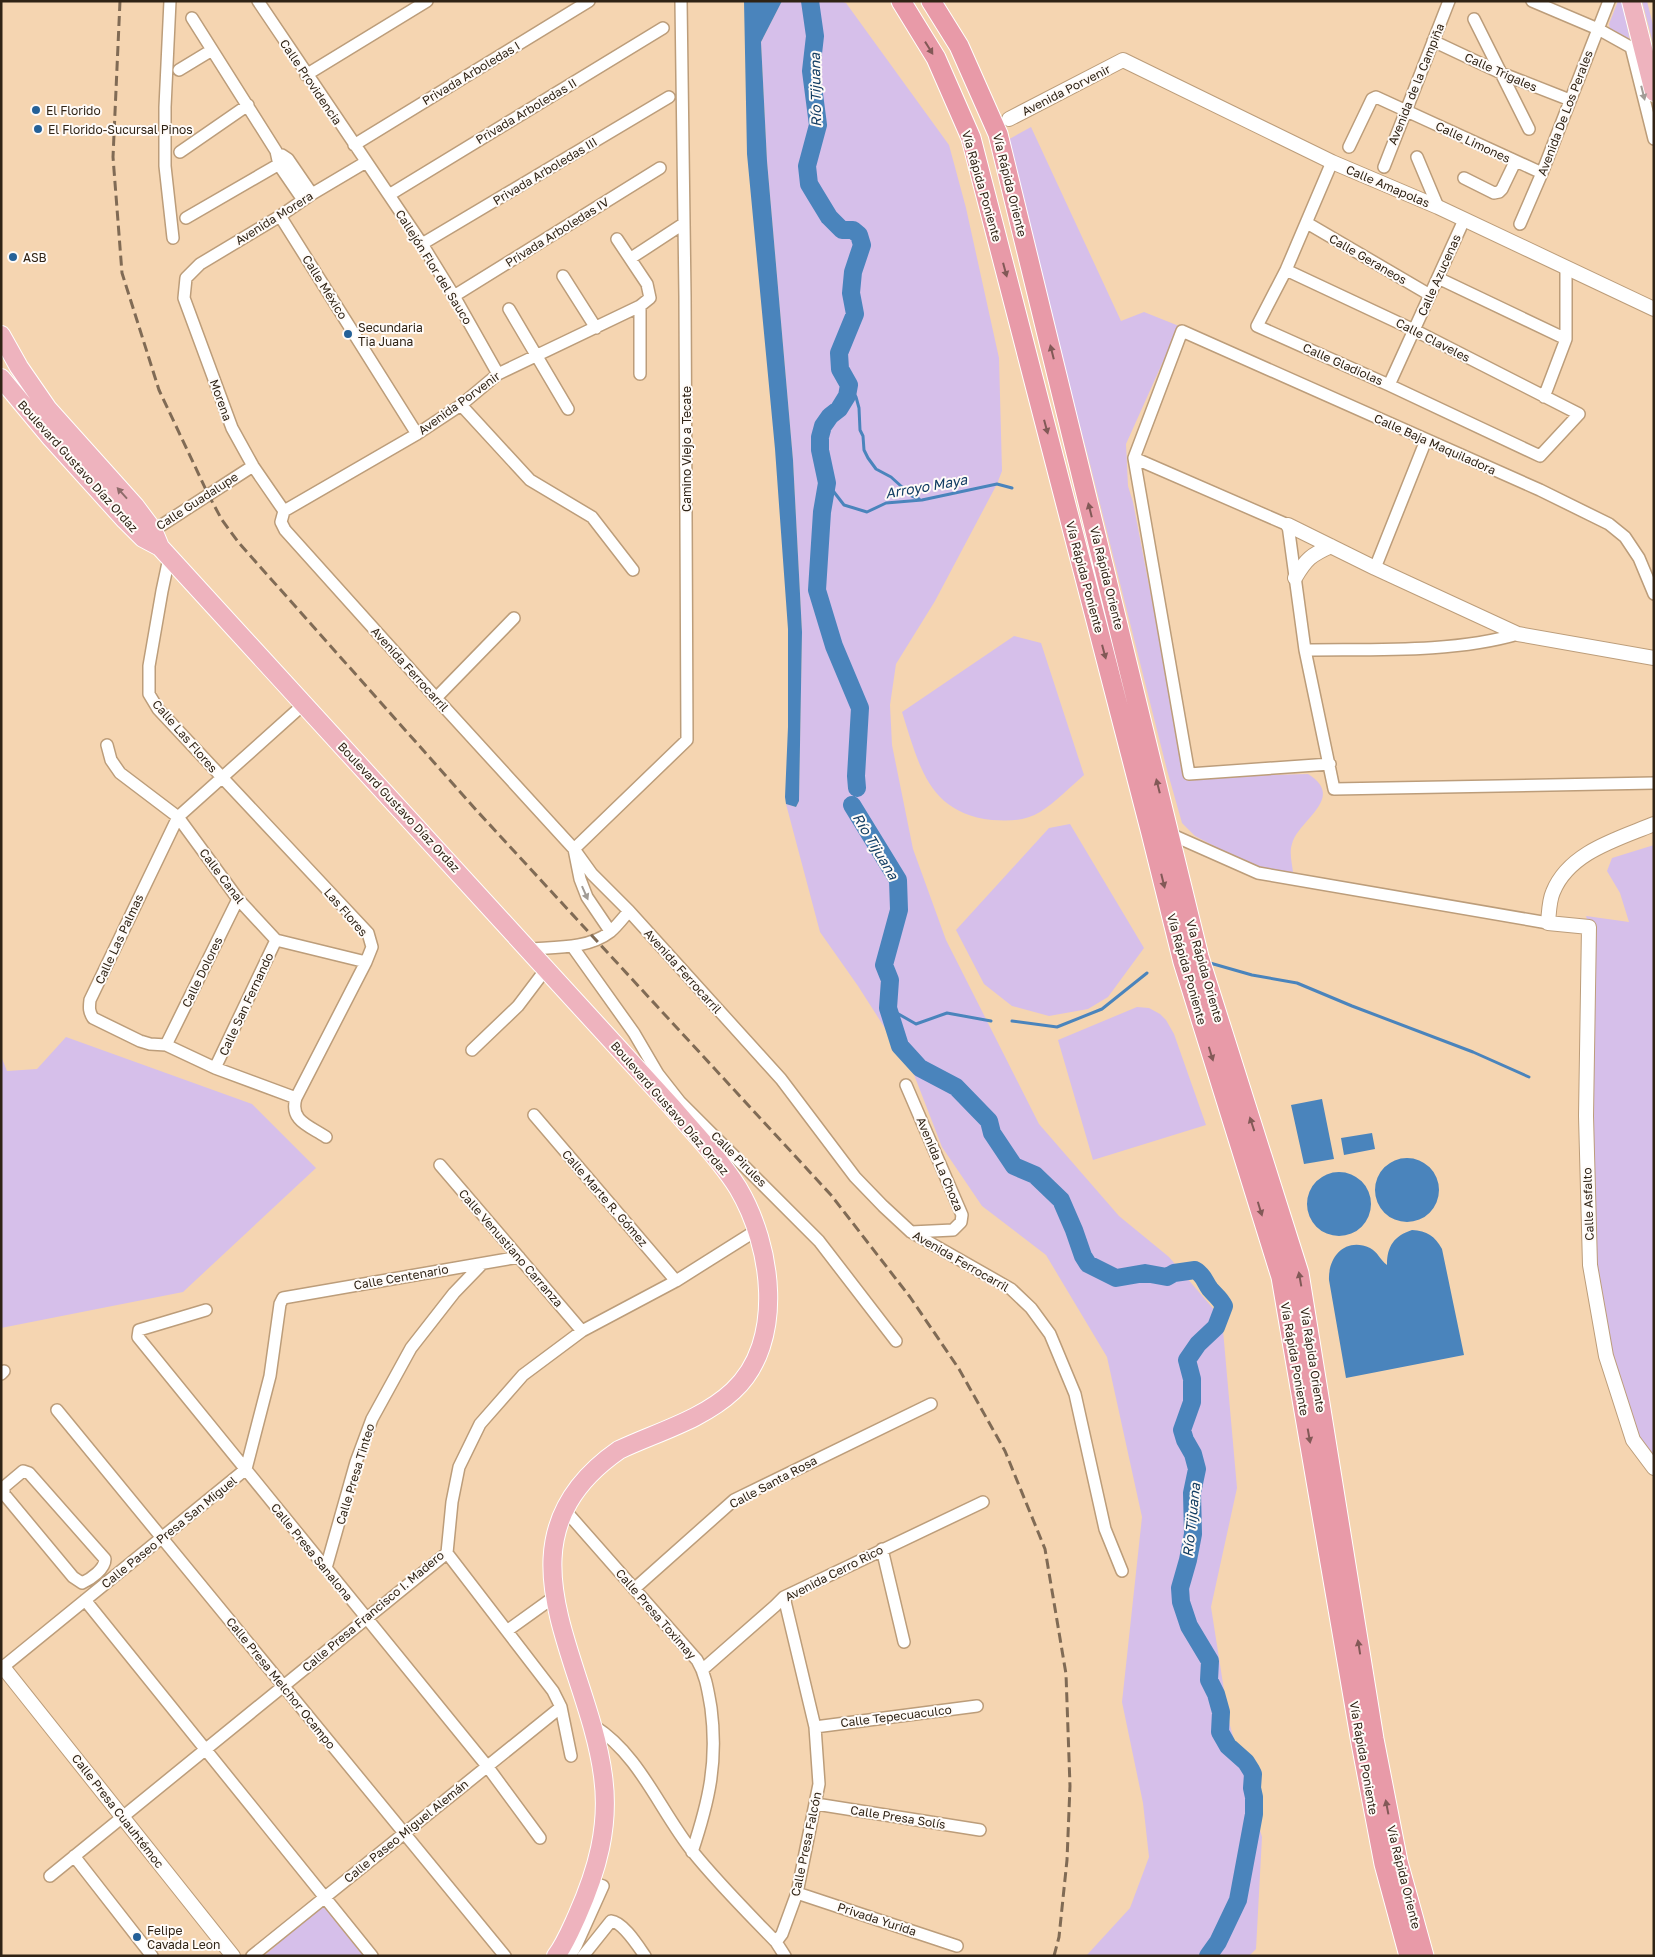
<svg xmlns="http://www.w3.org/2000/svg" width="1655" height="1957" font-family="'Golos Text',sans-serif">
	<style>
		.green { fill: #d6bfea }
		.water { fill: #4a84bc }
		.lines { fill: none; stroke-linecap: round; stroke-linejoin: round }
		.stream { stroke: #4a84bc; stroke-width: 3 }
		.river { stroke: #4a84bc; stroke-width: 18 }
		.minor-casing { stroke: #bc9d7a; stroke-width: 14 }
		.tertiary-casing { stroke: #bc9d7a; stroke-width: 16 }
		.primary-casing { stroke: #fff; stroke-width: 20 }
		.trunk-casing { stroke: #fff; stroke-width: 21 }
		.minor { stroke: #fff; stroke-width: 11 }
		.tertiary { stroke: #fff; stroke-width: 14 }
		.primary { stroke: #eeb3be; stroke-width: 18 }
		.trunk { stroke: #e89aa8; stroke-width: 19 }
		.rail { stroke: #806b55; stroke-width: 3; stroke-dasharray: 10 5; stroke-linecap: butt }
		.oneway { fill: #825957 }
		.oneway2 { fill: #a19c96 }
		.oneway3 { fill: #8e6b6a }
		.poi-dot { fill: #256198; stroke: #fffbf8; stroke-width: 2 }
		.labels { text-anchor: middle; dominant-baseline: central; stroke-width: 4; stroke-linejoin: round; paint-order: stroke }
		.street-label { font-size: 12px; fill: #2f2315; stroke: #fffbf8 }
		.poi-label { font-size: 12px; fill: #2f2315; stroke: #fffbf8; text-anchor: start }
		.water-label { font-size: 14px; font-style: italic; fill: #123d63; stroke: #fffbf8 }
	</style>
	<rect width="100%" height="100%" fill="#f5d5b1"/>
	<path class="green" d="M 782,1 L 840,1 L 846,3 L 949,145 L 966,208 L 999,358 L 1002,471 L 997,484 L 935,601 L 896,664 L 890,705 L 892,745 L 913,849 L 946,940 L 1039,1124 L 1119,1216 L 1169,1257 L 1222,1319 L 1237,1488 L 1211,1607 L 1229,1722 L 1262,1837 L 1256,1949 L 1249,1956 L 1086,1956 L 1130,1908 L 1149,1857 L 1143,1803 L 1122,1702 L 1142,1517 L 1107,1357 L 1046,1255 L 982,1206 L 942,1147 L 913,1072 L 858,986 L 820,932 L 786,804 L 796,807 L 799,801 L 802,632 L 793,460 L 767,161 L 761,42 Z
		M 1618,1 L 1622,3 L 1630,40 L 1610,29 L 1609,24 Z
		M 1642,1 L 1647,1 L 1654,29 L 1654,47 Z
		M 1031,127 L 1121,321 L 1144,312 L 1179,326 L 1126,444 L 1128,486 L 1133,502 L 1186,777 L 1308,774 C 1347,798 1298,820 1292,844 C 1289,852 1292,863 1293,872 L 1258,869 L 1195,836 L 1182,823 L 1167,770 L 1088,456 L 1004,142 Z
		M 1014,636 L 1041,643 L 1084,775 C 1070,787 1056,802 1040,812 C 1026,821 1009,821 992,820 C 928,813 919,765 902,712 Z
		M 1070,824 L 1144,948 L 1108,997 L 1088,1009 L 1049,1016 L 1012,1006 L 984,984 L 956,930 L 1049,828 Z
		M 1654,845 L 1654,1468 L 1633,1440 L 1590,1265 L 1589,927 L 1586,916 L 1629,922 L 1620,893 L 1607,871 L 1612,858 Z
		M 1137,1007 L 1149,1008 L 1160,1014 L 1166,1020 L 1174,1034 L 1206,1125 L 1093,1160 L 1058,1040 Z
		M 66,1037 L 252,1104 L 316,1168 L 183,1292 L 1,1328 L 1,1056 L 7,1071 L 37,1069 Z
		M 325,1903 L 368,1956 L 264,1956 Z"/>
	<path class="water" d="M 744,1 L 782,1 L 761,42 L 767,161 L 793,460 L 802,632 L 799,801 L 796,807 L 786,804 L 785,797 L 788,727 L 788,629 L 775,449 L 747,154 Z
		M 1322,1099 L 1334,1159 L 1304,1164 L 1291,1105 Z
		M 1372,1133 L 1375,1149 L 1344,1155 L 1341,1138 Z
		M1375 1190a32 32 0 1 1 64 0a32 32 0 1 1-64 0Z
		M1307 1204a32 32 0 1 1 64 0a32 32 0 1 1-64 0Z
		M 1412,1230 C 1427,1231 1435,1236 1442,1249 L 1464,1355 L 1346,1378 L 1329,1280 C 1328,1256 1346,1237 1370,1248 C 1378,1252 1380,1260 1387,1265 C 1387,1246 1394,1236 1412,1230 Z"/>
	<g class="lines">
		<path class="stream" d="M 849,385 L 856,397 L 859,408 L 860,430 L 863,436 L 864,450 L 868,458 L 876,469 L 891,477 L 912,496 L 919,499
			M 827,483 L 844,505 L 867,512 L 886,503 L 922,500 L 997,484 L 1012,488
			M 1210,963 L 1252,975 L 1297,983 L 1352,1006 L 1473,1052 L 1529,1077
			M 888,1008 L 916,1024 L 947,1013 L 991,1021
			M 1012,1021 L 1057,1027 L 1102,1009 L 1147,973"/>
		<path class="river" d="M 810,1 L 815,36 L 811,71 L 818,125 L 807,166 L 809,184 L 815,194 L 829,217 L 842,230 L 853,230 L 859,235 L 862,245 L 853,272 L 851,293 L 855,314 L 839,353 L 840,369 L 849,385 L 847,396 L 839,409 L 830,416 L 823,426 L 820,437 L 820,450 L 827,483 L 822,512 L 817,590 L 834,646 L 860,708 L 856,776 L 857,788
			M 852,805 L 898,880 L 899,910 L 884,965 L 890,980 L 888,1008 L 900,1046 L 920,1068 L 956,1087 L 989,1121 L 992,1133 L 1014,1166 L 1035,1175 L 1061,1200 L 1074,1230 L 1083,1256 L 1088,1264 L 1116,1278 L 1145,1273 L 1167,1277 L 1174,1273 L 1195,1270 C 1204,1275 1204,1281 1210,1289 C 1215,1295 1220,1298 1224,1306 L 1216,1327 L 1198,1344 L 1187,1360 L 1192,1379 L 1192,1402 L 1182,1430 L 1185,1440 L 1193,1454 L 1197,1469 L 1192,1493 L 1193,1534 L 1188,1560 L 1180,1588 L 1181,1602 L 1189,1626 L 1210,1661 L 1209,1680 L 1216,1694 L 1221,1712 L 1220,1732 L 1228,1746 L 1246,1762 L 1251,1770 L 1253,1774 L 1252,1788 L 1254,1797 L 1254,1814 L 1238,1900 L 1218,1942 L 1208,1956"/>
		<defs>
			<path id="minor" d="M 170,1 L 165,107 L 165,166 L 173,238
				M 258,1 L 422,244 L 454,296 L 498,374
				M 1532,1 L 1598,29 L 1643,54
				M 192,18 L 276,151 L 279,165 L 303,200
				M 1474,19 L 1529,129
				M 1433,41 L 1501,73 L 1570,100
				M 1631,47 L 1654,139
				M 179,70 L 212,50
				M 306,75 L 427,1
				M 354,145 L 589,1
				M 1349,147 L 1372,99 L 1376,97 L 1542,173
				M 180,152 L 248,105
				M 282,155 L 288,159 L 312,194
				M 1417,157 L 1438,207
				M 1384,167 L 1449,1
				M 1464,178 L 1494,193 L 1499,192 L 1502,189 L 1515,162
				M 389,195 L 663,28
				M 280,216 L 417,434
				M 186,218 L 288,159
				M 1307,223 L 1430,295
				M 1520,224 L 1542,173 L 1609,1
				M 422,244 L 669,97
				M 631,258 L 683,224
				M 1286,270 L 1414,330 L 1579,414 L 1540,456 L 1389,385 L 1257,326 L 1286,270 L 1332,162
				M 563,276 L 596,328
				M 1438,278 L 1566,339
				M 454,296 L 660,168
				M 509,309 L 568,409
				M 640,374 L 640,306
				M 1389,385 L 1464,220
				M 1544,397 L 1566,339 L 1566,267
				M 461,405 L 530,480 L 592,517 L 633,570
				M 1134,458 L 1288,525 L 1305,650 L 1334,789 L 1654,783
				M 284,511 L 281,522 L 285,530 L 436,698 L 574,849 L 592,874 L 629,911 L 781,1079 L 855,1177 L 883,1206 L 911,1232 L 1011,1289 L 1031,1308 L 1050,1334 L 1075,1394 L 1105,1529 L 1122,1571
				M 284,511 L 417,434 L 461,405 L 498,374 L 640,306 L 650,298 L 647,284 L 617,239
				M 284,511 L 253,466 L 232,428 L 184,298 L 186,278 L 200,264 L 280,216 L 312,194 L 366,162
				M 148,534 L 253,466
				M 169,558 L 162,591 L 149,666 L 149,694 L 158,709 L 368,933 L 372,947 L 366,962 L 296,1098 C 289,1121 310,1126 326,1137
				M 1375,568 L 1426,440
				M 1305,650 C 1373,649 1453,653 1518,634
				M 436,698 L 514,618
				M 107,745 L 111,760 L 120,773 L 178,817 L 238,899 L 276,940 L 366,962
				M 1330,764 L 1189,774 L 1134,458 L 1182,331 L 1540,490 L 1609,524 L 1625,537 L 1639,558 L 1654,594
				M 1170,834 L 1258,873 L 1548,923
				M 610,931 L 587,897 L 580,879 L 574,849 L 687,740 L 685,296 L 681,1
				M 572,946 L 634,1033 L 658,1074 L 680,1102 L 819,1241 L 896,1341
				M 529,949 C 555,947 588,949 610,932 C 617,926 623,918 629,911
				M 166,1045 L 238,899
				M 472,1050 L 518,1006 L 546,969
				M 215,1068 L 276,940
				M 906,1085 L 962,1215 L 961,1222 L 953,1230 L 911,1232
				M 296,1098 L 215,1068 L 166,1045 L 150,1044 L 140,1041 L 93,1018 C 89,1012 89,1008 90,1000 L 178,817 L 304,704
				M 534,1115 L 676,1281
				M 440,1165 L 582,1331
				M 206,1310 L 139,1330 L 138,1337 L 487,1766 L 540,1838
				M 1,1374 L 4,1371
				M 57,1410 L 505,1956
				M 23,1471 L 29,1473 L 105,1559 C 105,1569 91,1579 82,1583 L 73,1577 L 4,1494 L 4,1487 Z
				M 564,1509 L 697,1660 C 706,1675 708,1691 711,1708 C 718,1762 709,1801 692,1852
				M 882,1549 L 904,1642
				M 447,1553 L 553,1691 L 561,1707 L 571,1756
				M 326,1568 L 356,1462 L 372,1419 L 411,1348 L 454,1293 L 482,1264
				M 634,1589 L 734,1500 L 931,1404
				M 85,1600 L 372,1956
				M 508,1630 L 554,1597
				M 3,1667 L 246,1469 L 270,1376 L 280,1304 L 283,1298 L 519,1257
				M 702,1670 L 775,1606 L 784,1597 L 983,1502
				M 594,1726 C 640,1755 660,1811 693,1852 C 717,1882 749,1914 776,1942 L 785,1956
				M 815,1727 L 977,1706
				M 816,1804 L 980,1830
				M 74,1856 L 152,1956
				M 50,1876 L 447,1553 L 452,1502 L 459,1467 L 480,1424 L 523,1375 L 582,1331 L 676,1281 L 757,1230
				M 797,1893 L 957,1946
				M 776,1942 L 782,1934 L 797,1893 L 819,1784 L 815,1727 L 784,1597
				M 252,1956 L 561,1707
				M 570,1956 L 576,1946 L 603,1886 L 592,1882
				M 583,1956 L 611,1921 C 623,1922 638,1946 645,1956"/>
			<path id="tertiary" d="M 1009,119 L 1123,60 L 1332,162 L 1438,207 L 1654,309
				M 1288,525 L 1375,568 L 1518,634 L 1654,658
				M 1295,578 C 1306,559 1311,555 1331,546
				M 1654,824 C 1618,839 1569,852 1553,892 C 1549,901 1549,913 1548,923 L 1589,927 L 1586,1116 L 1590,1265 L 1606,1356 L 1633,1440 L 1654,1468
				M 1,1668 L 3,1667 L 233,1956"/>
			<path id="primary" d="M 1631,1 L 1654,92
				M 1,335 L 19,367 L 48,409 L 135,506 L 153,530 L 160,547 L 673,1108 C 695,1134 720,1159 738,1188 C 772,1245 786,1342 733,1391 C 702,1420 657,1432 619,1450 C 488,1541 588,1659 603,1776 C 610,1826 597,1871 577,1916 C 571,1929 565,1944 556,1956
				M 1,378 L 51,438 L 125,520 L 143,538 L 160,547"/>
			<path id="trunk" d="M 901,1 L 936,58 L 971,138 L 1151,833 L 1183,962 L 1281,1277 L 1361,1743 L 1384,1864 L 1409,1956
				M 931,1 L 959,46 L 998,134 L 1199,957 L 1299,1273 L 1374,1739 L 1398,1862 L 1424,1956"/>
		</defs>
		<use href="#minor" class="minor-casing"/>
		<use href="#tertiary" class="tertiary-casing"/>
		<use href="#primary" class="primary-casing"/>
		<use href="#trunk" class="trunk-casing"/>
		<use href="#minor" class="minor"/>
		<use href="#tertiary" class="tertiary"/>
		<use href="#primary" class="primary"/>
		<use href="#trunk" class="trunk"/>
		<path class="rail" d="M 120,1 L 113,157 L 122,273 L 159,390 L 208,494 L 222,520 L 239,543 L 478,812 L 831,1195 L 910,1297 L 959,1369 L 1005,1451 L 1045,1549 L 1066,1674 L 1070,1786 L 1067,1860 L 1059,1937 L 1054,1956"/>
	</g>
	<defs><path id="oneway-solid" d="M-6-.8H1V-3.2L6.5 0L1 3.2V.8H-6Z" transform="scale(1.25)"/></defs>
	<g class="oneway">
		<use href="#oneway-solid" transform="translate(929 48) rotate(58)"/>
		<use href="#oneway-solid" transform="translate(1005 270) rotate(75)"/>
		<use href="#oneway-solid" transform="translate(1052 352) rotate(-104)"/>
		<use href="#oneway-solid" transform="translate(1046 427) rotate(75)"/>
		<use href="#oneway-solid" transform="translate(1090 510) rotate(-104)"/>
		<use href="#oneway-solid" transform="translate(1104 652) rotate(75)"/>
		<use href="#oneway-solid" transform="translate(1158 786) rotate(-104)"/>
		<use href="#oneway-solid" transform="translate(1163 881) rotate(76)"/>
		<use href="#oneway-solid" transform="translate(1211 1054) rotate(73)"/>
		<use href="#oneway-solid" transform="translate(1252 1124) rotate(-108)"/>
		<use href="#oneway-solid" transform="translate(1260 1209) rotate(73)"/>
		<use href="#oneway-solid" transform="translate(1300 1279) rotate(-100)"/>
		<use href="#oneway-solid" transform="translate(1309 1436) rotate(80)"/>
		<use href="#oneway-solid" transform="translate(1359 1647) rotate(-99)"/>
		<use href="#oneway-solid" transform="translate(1387 1807) rotate(-101)"/>
	</g>
	<g class="oneway2">
		<use href="#oneway-solid" transform="translate(1643 93) rotate(76)"/>
		<use href="#oneway-solid" transform="translate(585 893) rotate(66)"/>
	</g>
	<use class="oneway3" href="#oneway-solid" transform="translate(122 493) rotate(-132)"/>
	<g class="poi-dot">
		<circle cx="36" cy="110" r="5"/>
		<circle cx="38" cy="129" r="5"/>
		<circle cx="13" cy="257" r="5"/>
		<circle cx="348" cy="334" r="5"/>
		<circle cx="137" cy="1937" r="5"/>
	</g>
	<g class="labels">
		<g class="street-label">
			<text transform="translate(1501 72) rotate(24)">Calle Trigales</text>
			<text transform="translate(471 73) rotate(-31)">Privada Arboledas I</text>
			<text transform="translate(311 82) rotate(56)">Calle Providencia</text>
			<text transform="translate(1416 84) rotate(-68)">Avenida de la Campiña</text>
			<text transform="translate(1066 90) rotate(-27)">Avenida Porvenir</text>
			<text transform="translate(526 111) rotate(-31)">Privada Arboledas II</text>
			<text transform="translate(1565 113) rotate(-69)">Avenida De Los Perales</text>
			<text transform="translate(1473 142) rotate(25)">Calle Limones</text>
			<text transform="translate(545 171) rotate(-31)">Privada Arboledas III</text>
			<text transform="translate(1010 185) rotate(76)">Vía Rápida Oriente</text>
			<text transform="translate(982 186) rotate(74)">Vía Rápida Poniente</text>
			<text transform="translate(1388 186) rotate(23)">Calle Amapolas</text>
			<text transform="translate(274 218) rotate(-32)">Avenida Morera</text>
			<text transform="translate(557 232) rotate(-32)">Privada Arboledas IV</text>
			<text transform="translate(1368 259) rotate(30)">Calle Geraneos</text>
			<text transform="translate(434 267) rotate(58)">Callejón Flor del Sauco</text>
			<text transform="translate(1439 275) rotate(-66)">Calle Azucenas</text>
			<text transform="translate(325 287) rotate(58)">Calle México</text>
			<text transform="translate(1433 340) rotate(27)">Calle Claveles</text>
			<text transform="translate(1343 364) rotate(24)">Calle Gladiolas</text>
			<text transform="translate(221 400) rotate(70)">Morena</text>
			<text transform="translate(459 403) rotate(-36)">Avenida Porvenir</text>
			<text transform="translate(1435 444) rotate(24)">Calle Baja Maquiladora</text>
			<text transform="translate(686 449) rotate(-90)">Camino Viejo a Tecate</text>
			<text transform="translate(78 466) rotate(48)">Boulevard Gustavo Díaz Ordaz</text>
			<text transform="translate(197 501) rotate(-33)">Calle Guadalupe</text>
			<text transform="translate(1085 577) rotate(75)">Vía Rápida Poniente</text>
			<text transform="translate(1107 578) rotate(76)">Vía Rápida Oriente</text>
			<text transform="translate(410 669) rotate(48)">Avenida Ferrocarril</text>
			<text transform="translate(185 736) rotate(49)">Calle Las Flores</text>
			<text transform="translate(399 807) rotate(47)">Boulevard Gustavo Díaz Ordaz</text>
			<text transform="translate(222 876) rotate(53)">Calle Canal</text>
			<text transform="translate(346 912) rotate(49)">Las Flores</text>
			<text transform="translate(119 939) rotate(-65)">Calle Las Palmas</text>
			<text transform="translate(1187 969) rotate(74)">Vía Rápida Poniente</text>
			<text transform="translate(683 971) rotate(48)">Avenida Ferrocarril</text>
			<text transform="translate(1205 971) rotate(74)">Vía Rápida Oriente</text>
			<text transform="translate(202 972) rotate(-64)">Calle Dolores</text>
			<text transform="translate(246 1004) rotate(-65)">Calle San Fernando</text>
			<text transform="translate(670 1108) rotate(49)">Boulevard Gustavo Díaz Ordaz</text>
			<text transform="translate(739 1159) rotate(45)">Calle Pirules</text>
			<text transform="translate(940 1164) rotate(67)">Avenida La Choza</text>
			<text transform="translate(605 1198) rotate(49)">Calle Marte R. Gómez</text>
			<text transform="translate(1588 1204) rotate(-92)">Calle Asfalto</text>
			<text transform="translate(511 1248) rotate(49)">Calle Venustiano Carranza</text>
			<text transform="translate(961 1261) rotate(30)">Avenida Ferrocarril</text>
			<text transform="translate(401 1277) rotate(-10)">Calle Centenario</text>
			<text transform="translate(1295 1359) rotate(80)">Vía Rápida Poniente</text>
			<text transform="translate(1313 1360) rotate(81)">Vía Rápida Oriente</text>
			<text transform="translate(355 1474) rotate(-73)">Calle Presa Tinteo</text>
			<text transform="translate(773 1482) rotate(-28)">Calle Santa Rosa</text>
			<text transform="translate(169 1532) rotate(-39)">Calle Paseo Presa San Miguel</text>
			<text transform="translate(312 1552) rotate(51)">Calle Presa Sanalona</text>
			<text transform="translate(834 1573) rotate(-27)">Avenida Cerro Rico</text>
			<text transform="translate(373 1611) rotate(-40)">Calle Presa Francisco I. Madero</text>
			<text transform="translate(656 1614) rotate(49)">Calle Presa Toximay</text>
			<text transform="translate(281 1683) rotate(51)">Calle Presa Melchor Ocampo</text>
			<text transform="translate(896 1716) rotate(-7)">Calle Tepecuaculco</text>
			<text transform="translate(1364 1758) rotate(80)">Vía Rápida Poniente</text>
			<text transform="translate(118 1811) rotate(52)">Calle Presa Cuauhtémoc</text>
			<text transform="translate(898 1817) rotate(9)">Calle Presa Solís</text>
			<text transform="translate(406 1831) rotate(-39)">Calle Paseo Miguel Alemán</text>
			<text transform="translate(806 1844) rotate(-78)">Calle Presa Falcón</text>
			<text transform="translate(1404 1877) rotate(76)">Vía Rápida Oriente</text>
			<text transform="translate(877 1919) rotate(18)">Privada Yurida</text>
		</g>
		<g class="poi-label">
			<text x="46" y="110">El Florido</text>
			<text x="48" y="129">El Florido-Sucursal Pinos</text>
			<text x="23" y="257">ASB</text>
			<text x="358" y="327">Secundaria<tspan x="358" dy="14">Tia Juana</tspan></text>
			<text x="147" y="1930">Felipe<tspan x="147" dy="14">Cavada Leon</tspan></text>
		</g>
		<g class="water-label">
			<text transform="translate(815 90) rotate(-91)">Río Tijuana</text>
			<text transform="translate(926 486) rotate(-10)">Arroyo Maya</text>
			<text transform="translate(876 846) rotate(59)">Río Tijuana</text>
			<text transform="translate(1191 1520) rotate(-84)">Río Tijuana</text>
		</g>
	</g>
	<rect width="1655" height="1957" fill="none" stroke="#2f2315" stroke-width="5"/>
</svg>
